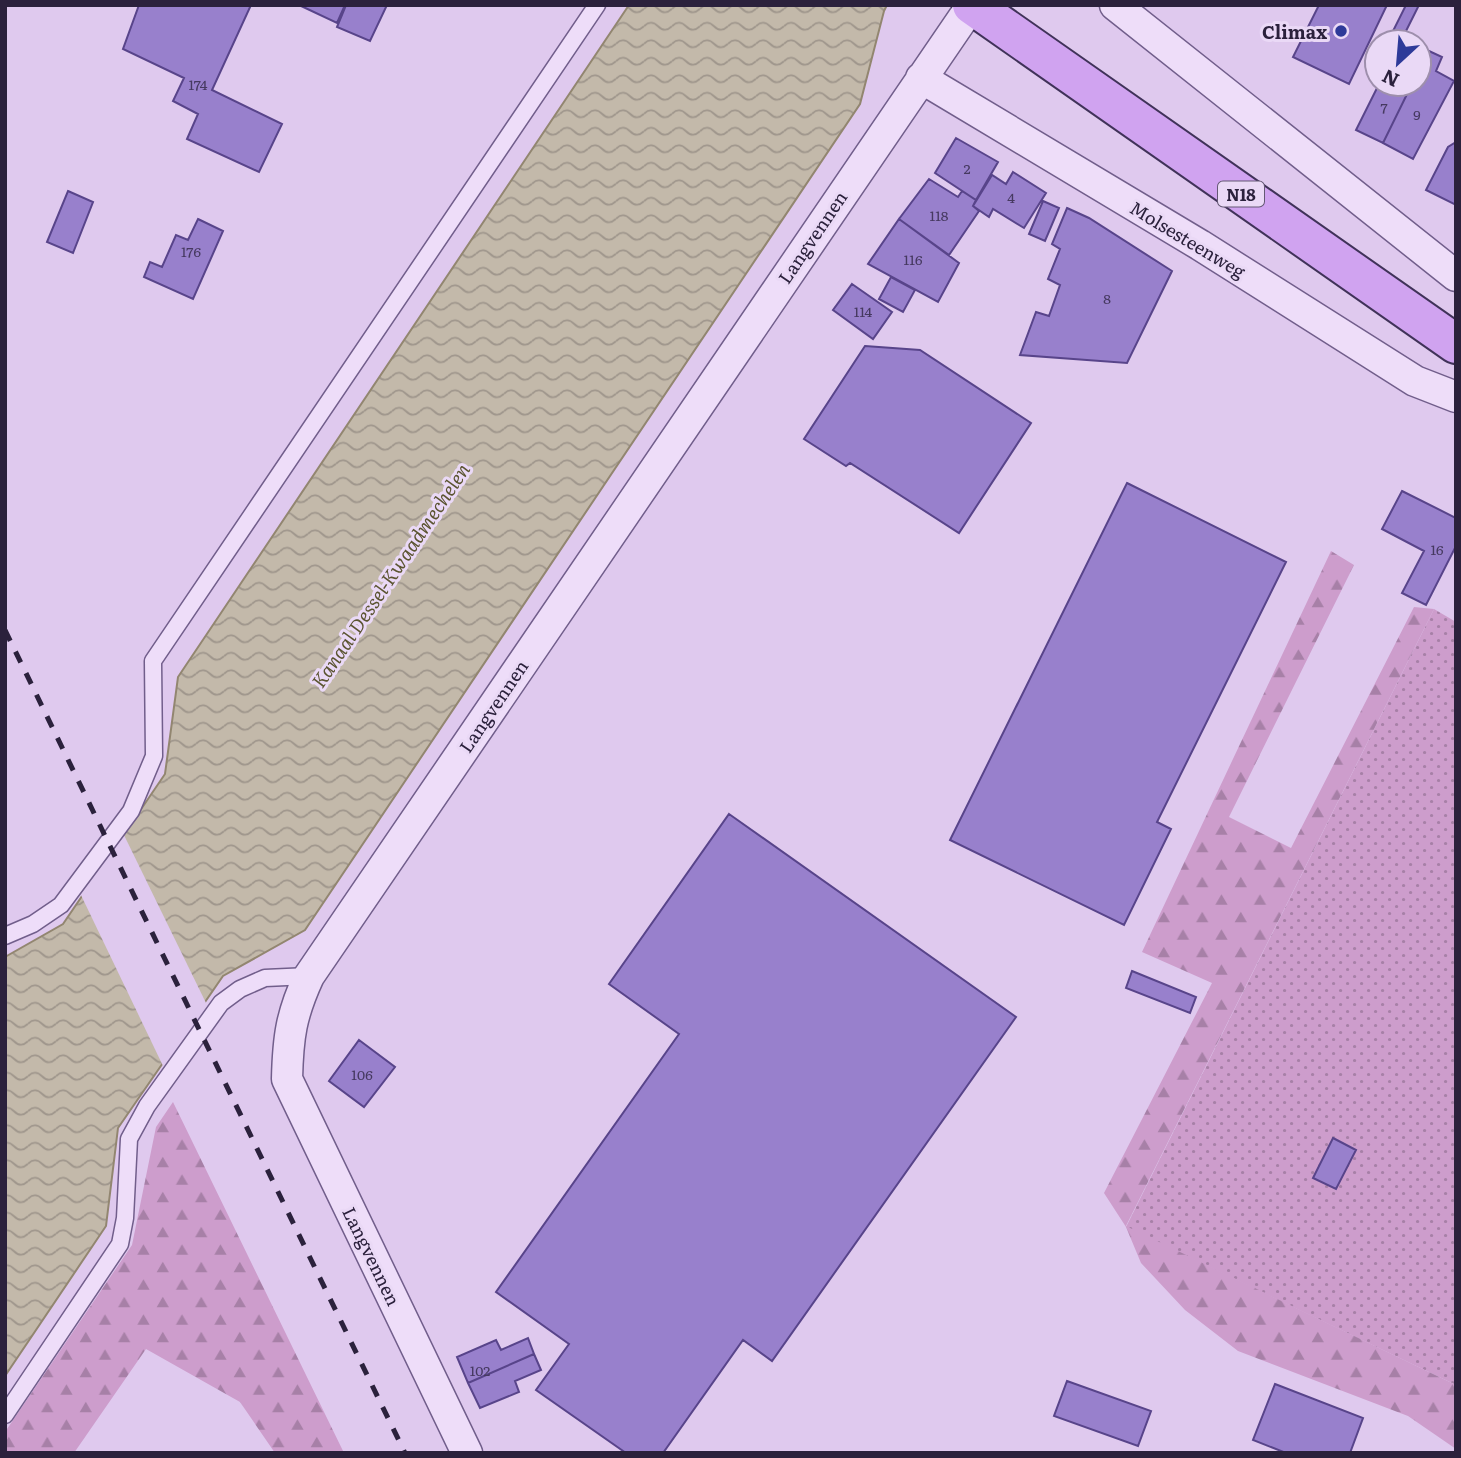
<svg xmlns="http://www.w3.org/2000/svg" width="1461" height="1458" font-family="Literata,serif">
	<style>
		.grass { fill: url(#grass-dots) }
		.forest { fill: url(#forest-firs) }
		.water { fill: url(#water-waves); stroke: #928670; stroke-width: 2 }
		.pier { fill: #dfc9ee }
		.building { fill: #9880cc; stroke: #58448a; stroke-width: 2 }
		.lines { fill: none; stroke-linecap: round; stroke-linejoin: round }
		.service-casing { stroke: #715e8b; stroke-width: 19 }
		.minor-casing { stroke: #715e8b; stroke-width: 33 }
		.primary-casing { stroke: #403259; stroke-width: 42 }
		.service { stroke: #eeddf9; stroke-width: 16 }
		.minor { stroke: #eeddf9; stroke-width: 30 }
		.primary { stroke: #d0a3f0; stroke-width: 38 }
		.rail { stroke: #2b213c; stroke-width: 5; stroke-dasharray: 12 12; stroke-linecap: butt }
		.poi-dot { fill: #2e3a99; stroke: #ead9f6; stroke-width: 2.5 }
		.labels { text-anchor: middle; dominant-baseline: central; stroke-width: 6; stroke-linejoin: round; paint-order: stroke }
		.number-label { font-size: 14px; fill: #463960 }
		.shield { fill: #ead9f6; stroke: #645874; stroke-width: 2 }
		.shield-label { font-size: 16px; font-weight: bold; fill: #2b213c }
		.poi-label { font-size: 18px; font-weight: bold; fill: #2b213c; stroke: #ead9f6; text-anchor: end }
		.street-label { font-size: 18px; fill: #2b213c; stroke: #ead9f6 }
		.water-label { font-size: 19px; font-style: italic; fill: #5b5431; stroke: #ead9f6 }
	</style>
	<defs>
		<pattern id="grass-dots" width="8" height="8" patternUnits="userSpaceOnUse" patternTransform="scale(1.75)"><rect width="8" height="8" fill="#cd9dcc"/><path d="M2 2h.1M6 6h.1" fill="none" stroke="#a780a7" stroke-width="1.8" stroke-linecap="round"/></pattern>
		<pattern id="forest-firs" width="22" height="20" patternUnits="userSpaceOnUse" patternTransform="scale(1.75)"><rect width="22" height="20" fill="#cd9dcc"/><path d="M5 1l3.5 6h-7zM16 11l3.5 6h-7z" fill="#a780a7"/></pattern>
		<pattern id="water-waves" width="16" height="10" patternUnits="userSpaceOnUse" patternTransform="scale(1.75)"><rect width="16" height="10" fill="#c3b9aa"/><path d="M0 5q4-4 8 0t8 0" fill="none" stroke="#9f968c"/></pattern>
	</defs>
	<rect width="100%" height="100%" fill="#dfc9ee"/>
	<path class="grass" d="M 1434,609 L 1456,622 L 1456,1385 L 1126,1227 Z"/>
	<path class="forest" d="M 1331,551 L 1354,565 L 1229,817 L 1291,848 L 1414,607 L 1434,609 L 1126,1226 L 1456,1385 L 1456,1449 L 1408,1416 L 1238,1351 L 1185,1310 L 1141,1263 L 1126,1227 L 1104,1193 L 1212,983 L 1142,952 Z
		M 173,1102 L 344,1453 L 275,1453 L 240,1402 L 146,1349 L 74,1453 L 5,1453 L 5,1432 L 132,1245 L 156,1127 Z"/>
	<path class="water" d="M 629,5 L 887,5 L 884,11 L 860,104 L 305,930 L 223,976 L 118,1128 L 106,1226 L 5,1376 L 5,957 L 63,924 L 165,774 L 178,677 Z"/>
	<path class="pier" d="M 122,831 L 207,1005 L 164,1068 L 80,893 Z"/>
	<path class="building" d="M 139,5 L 251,5 L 212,90 L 282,124 L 259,172 L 187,139 L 198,114 L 173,101 L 184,78 L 123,49 Z
		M 299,5 L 345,5 L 337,23 Z
		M 346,5 L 387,5 L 370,41 L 337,27 Z
		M 1319,5 L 1387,5 L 1349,84 L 1293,57 Z
		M 1406,5 L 1419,5 L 1402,39 L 1392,33 Z
		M 1429,51 L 1442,57 L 1436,71 L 1454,81 L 1413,159 L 1383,143 L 1412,84 L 1419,84 L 1419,70 Z
		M 1379,84 L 1412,84 L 1383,143 L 1356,130 Z
		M 956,138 L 998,162 L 976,200 L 935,173 Z
		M 1456,142 L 1456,205 L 1426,190 L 1448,147 Z
		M 1013,172 L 1046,193 L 1024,228 L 993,209 L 989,217 L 973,206 L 992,175 L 1006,184 Z
		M 929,179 L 958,197 L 962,191 L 976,200 L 973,206 L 979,211 L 949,255 L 899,219 Z
		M 68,191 L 93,202 L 73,253 L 47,242 Z
		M 1043,201 L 1059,208 L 1045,241 L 1029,234 Z
		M 1067,208 L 1089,218 L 1172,271 L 1127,363 L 1020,355 L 1036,312 L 1049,316 L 1060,285 L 1048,279 L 1060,249 L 1052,244 Z
		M 198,219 L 223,231 L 193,299 L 144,277 L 150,262 L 162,267 L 176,235 L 188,240 Z
		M 899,219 L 959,263 L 938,302 L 868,264 Z
		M 891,277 L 915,290 L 903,312 L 879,299 Z
		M 852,284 L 892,312 L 873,339 L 833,310 Z
		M 865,346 L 920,350 L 1031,423 L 959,533 L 850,463 L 846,466 L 804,439 Z
		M 1127,483 L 1286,562 L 1157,822 L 1171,829 L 1124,925 L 950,840 Z
		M 1402,491 L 1456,518 L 1456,546 L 1426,605 L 1402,593 L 1424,551 L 1382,529 Z
		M 729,814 L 1016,1017 L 772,1361 L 743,1340 L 663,1453 L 626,1453 L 536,1390 L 569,1344 L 496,1292 L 679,1034 L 609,984 Z
		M 1132,971 L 1196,997 L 1190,1013 L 1126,988 Z
		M 359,1040 L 395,1067 L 364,1107 L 329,1081 Z
		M 1333,1138 L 1356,1150 L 1336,1189 L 1313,1178 Z
		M 528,1338 L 534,1354 L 468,1383 L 457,1357 L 496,1340 L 501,1350 Z
		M 534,1354 L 541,1370 L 515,1381 L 519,1392 L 480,1408 L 468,1383 Z
		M 1067,1381 L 1151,1411 L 1138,1446 L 1054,1416 Z
		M 1275,1384 L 1363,1418 L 1350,1453 L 1286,1453 L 1253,1440 Z"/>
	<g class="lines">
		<defs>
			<path id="service" d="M 5,936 L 33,924 L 61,905 L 131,811 L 154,756 L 153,661 L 597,5
				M 5,1415 L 120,1244 L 125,1218 L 129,1139 L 147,1106 L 221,1003 L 240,989 L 265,978 L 309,976"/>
			<path id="minor" d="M 1115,5 L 1456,276
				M 921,78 L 1200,245 L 1415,381 L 1456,397
				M 467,1453 L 287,1079 C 288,1037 291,1015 309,976 L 972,5"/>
			<path id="primary" d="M 972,5 L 1456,344"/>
		</defs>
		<use href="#service" class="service-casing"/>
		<use href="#minor" class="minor-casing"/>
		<use href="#primary" class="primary-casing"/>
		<use href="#service" class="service"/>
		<use href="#minor" class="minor"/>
		<use href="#primary" class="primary"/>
		<path class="rail" d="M 5,630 L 405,1453"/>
	</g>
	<circle class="poi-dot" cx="1341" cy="31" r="7"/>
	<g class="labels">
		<g class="number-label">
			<text x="198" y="84">174</text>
			<text x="1384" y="107">7</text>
			<text x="1417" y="114">9</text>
			<text x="967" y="168">2</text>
			<text x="1011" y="197">4</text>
			<text x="939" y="215">118</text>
			<text x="191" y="251">176</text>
			<text x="913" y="259">116</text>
			<text x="1107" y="298">8</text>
			<text x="863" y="311">114</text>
			<text x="1437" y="549">16</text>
			<text x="362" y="1074">106</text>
			<text x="480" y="1370">102</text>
		</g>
		<rect class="shield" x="1218" y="181.5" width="46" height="25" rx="5"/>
		<g class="shield-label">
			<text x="1241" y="194">N18</text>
		</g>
		<g class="poi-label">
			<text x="1327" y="31">Climax</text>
		</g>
		<g class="street-label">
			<text transform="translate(812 237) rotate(-56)">Langvennen</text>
			<text transform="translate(1188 239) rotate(31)">Molsesteenweg</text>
			<text transform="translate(493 706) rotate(-56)">Langvennen</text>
			<text transform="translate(372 1256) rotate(64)">Langvennen</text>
		</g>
		<g class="water-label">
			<text transform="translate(390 575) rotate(-56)">Kanaal Dessel-Kwaadmechelen</text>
		</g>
	</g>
	<rect width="1461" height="1458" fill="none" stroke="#2b213c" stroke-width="14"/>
	<g transform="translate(1398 63) rotate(206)"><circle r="33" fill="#ead9f6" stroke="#9e8fac" stroke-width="2"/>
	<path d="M0-5L12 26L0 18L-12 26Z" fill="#2e3a99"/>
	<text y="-10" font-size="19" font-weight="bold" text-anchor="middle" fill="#2b213c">N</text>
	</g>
</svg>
